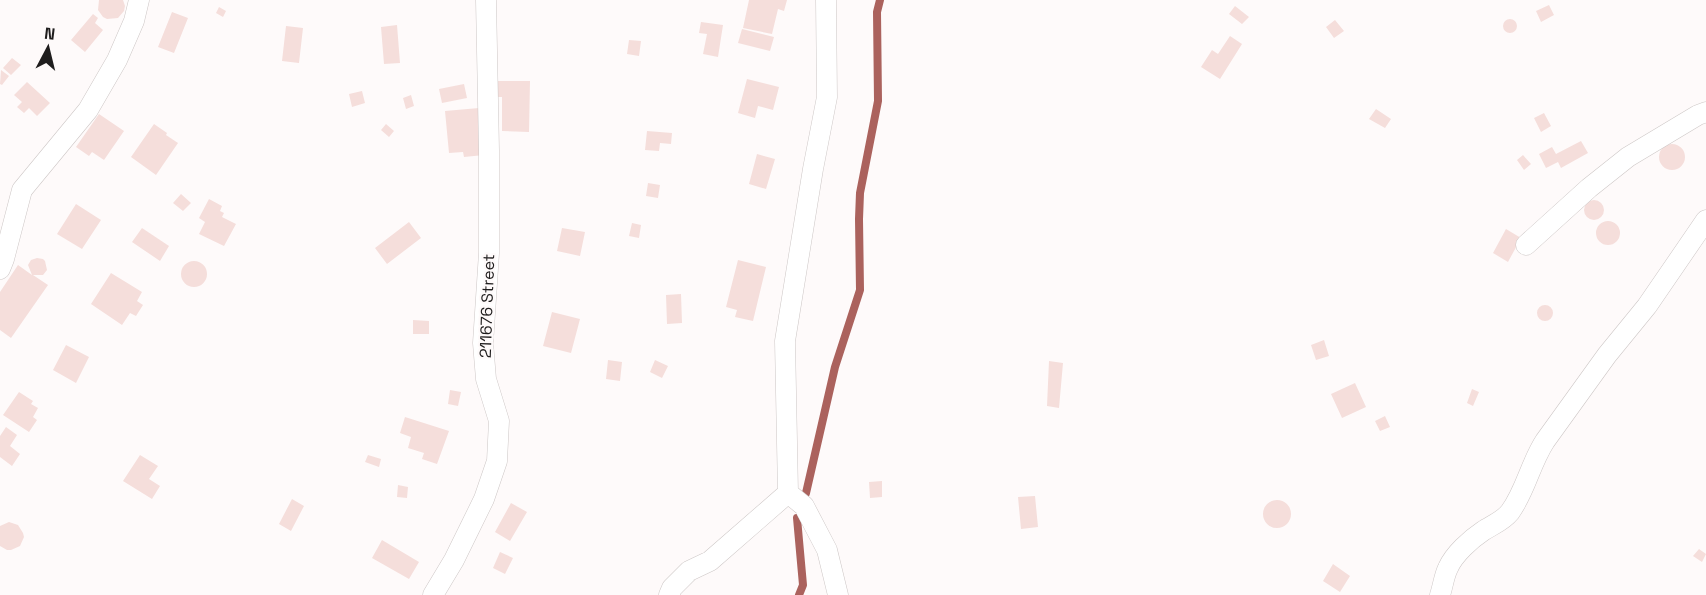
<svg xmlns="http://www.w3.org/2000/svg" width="1706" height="595" font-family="'Space Grotesk',sans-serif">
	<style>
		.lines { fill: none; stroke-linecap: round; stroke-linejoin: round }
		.stream { stroke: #ab625d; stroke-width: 8 }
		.building { fill: #f5dedb }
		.street-casing { stroke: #cdc7c6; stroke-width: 21 }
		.street { stroke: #fff; stroke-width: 20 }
		.labels { text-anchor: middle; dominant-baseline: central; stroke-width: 4.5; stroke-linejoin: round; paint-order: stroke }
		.street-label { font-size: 16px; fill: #1f1d1d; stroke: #fefafa }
	</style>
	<rect width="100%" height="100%" fill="#fefafa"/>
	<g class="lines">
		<path class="stream" d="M 806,493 L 835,367 L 860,290 L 859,219 L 860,193 L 878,101 L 877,12 L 880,0
			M 797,518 L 803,585 L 799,595"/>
	</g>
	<path class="building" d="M 99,0 L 123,0 L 125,6 L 124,11 L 118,18 L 107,19 L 103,17 L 98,10 Z
		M 749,0 L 787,0 L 784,11 L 778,9 L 772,34 L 743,28 Z
		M 1549,5 L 1554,15 L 1541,22 L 1536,11 Z
		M 1235,6 L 1249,17 L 1242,24 L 1229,14 Z
		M 219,7 L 226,11 L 223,17 L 216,13 Z
		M 172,12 L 188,18 L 174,53 L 158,47 Z
		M 93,14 L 98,18 L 95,23 L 103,30 L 85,52 L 71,40 Z
		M1503 26a7 7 0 1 1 14 0a7 7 0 1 1-14 0Z
		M 1335,20 L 1344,31 L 1334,38 L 1326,27 Z
		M 701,22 L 723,25 L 718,57 L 703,54 L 707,34 L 699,33 Z
		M 397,25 L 400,63 L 384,64 L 381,27 Z
		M 286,26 L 303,28 L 299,63 L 282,61 Z
		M 742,29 L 774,37 L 770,51 L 738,43 Z
		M 1230,36 L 1242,44 L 1220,79 L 1201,67 L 1212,50 L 1218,54 Z
		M 629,40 L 641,41 L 639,56 L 627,54 Z
		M 12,58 L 21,65 L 11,75 L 3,68 Z
		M 1,70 L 9,76 L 2,85 L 0,84 Z
		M 747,79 L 779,87 L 773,110 L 758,106 L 755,118 L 738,113 Z
		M 496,81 L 530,81 L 529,132 L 502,131 L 502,97 L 496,97 Z
		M 27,82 L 50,103 L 37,116 L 29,108 L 24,113 L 17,107 L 22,102 L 14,95 Z
		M 464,84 L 467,98 L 442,103 L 439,89 Z
		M 362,91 L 365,103 L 352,107 L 349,94 Z
		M 411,95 L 414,106 L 406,109 L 403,98 Z
		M 479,108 L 484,155 L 464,157 L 463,152 L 449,153 L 445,111 Z
		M 1376,109 L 1391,119 L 1385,128 L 1369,119 Z
		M 1544,113 L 1551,126 L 1541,132 L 1534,118 Z
		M 99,114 L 124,131 L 104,160 L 92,152 L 89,156 L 76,147 Z
		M 154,124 L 167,133 L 166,135 L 178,143 L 156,175 L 131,157 Z
		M 386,124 L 394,131 L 389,137 L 381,130 Z
		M 647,131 L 672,133 L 671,144 L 660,143 L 659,151 L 645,150 Z
		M 1581,141 L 1588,153 L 1561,168 L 1558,162 L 1546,168 L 1539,154 L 1552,147 L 1556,154 Z
		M1659 157a13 13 0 1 1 26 0a13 13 0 1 1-26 0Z
		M 757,154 L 775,159 L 766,189 L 749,184 Z
		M 1523,155 L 1531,164 L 1524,170 L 1517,160 Z
		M 648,183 L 660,185 L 658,198 L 646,196 Z
		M 181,194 L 191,203 L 183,211 L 173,203 Z
		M 209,199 L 222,206 L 220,211 L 224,213 L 222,217 L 236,224 L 224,246 L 199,234 L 205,222 L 199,218 Z
		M1584 210a10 10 0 1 1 20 0a10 10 0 1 1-20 0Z
		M 76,204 L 101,220 L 82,249 L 57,234 Z
		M1596 233a12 12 0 1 1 24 0a12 12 0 1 1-24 0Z
		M 409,222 L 421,238 L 387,264 L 375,248 Z
		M 632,223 L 641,225 L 639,238 L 629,236 Z
		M 142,228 L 169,246 L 160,261 L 132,242 Z
		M 562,228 L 585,232 L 580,256 L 557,251 Z
		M 1506,229 L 1521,238 L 1508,262 L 1493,253 Z
		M 37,258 L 43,259 L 45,261 L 47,270 L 43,275 L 33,275 L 48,285 L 11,338 L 0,330 L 0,292 L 18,265 L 32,275 L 28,265 L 31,260 Z
		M 738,260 L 766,267 L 753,321 L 735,317 L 737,310 L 726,307 Z
		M181 274a13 13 0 1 1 26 0a13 13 0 1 1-26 0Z
		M 111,273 L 142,292 L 137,301 L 143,305 L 136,316 L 130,313 L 122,325 L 91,304 Z
		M 681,294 L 682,323 L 667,324 L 666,295 Z
		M1537 313a8 8 0 1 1 16 0a8 8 0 1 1-16 0Z
		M 552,312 L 580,319 L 571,353 L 543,346 Z
		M 413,320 L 429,321 L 429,334 L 413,334 Z
		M 1324,340 L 1329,356 L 1316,360 L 1311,345 Z
		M 66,345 L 89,357 L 76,383 L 53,370 Z
		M 608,360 L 622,362 L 620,381 L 606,379 Z
		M 655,360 L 668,366 L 662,378 L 650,372 Z
		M 1049,361 L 1063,363 L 1059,408 L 1047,406 Z
		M 1355,383 L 1366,407 L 1342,418 L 1331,394 Z
		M 1472,389 L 1479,392 L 1473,406 L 1467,403 Z
		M 450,390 L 461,392 L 458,406 L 448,404 Z
		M 19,392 L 33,401 L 31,404 L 38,408 L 33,417 L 37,420 L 29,432 L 3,415 Z
		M 1385,416 L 1390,427 L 1380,431 L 1375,421 Z
		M 405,417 L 449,431 L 437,464 L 422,459 L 424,453 L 408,448 L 411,437 L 400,433 Z
		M 6,427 L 17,435 L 10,446 L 20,454 L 12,466 L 0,457 L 0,436 Z
		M 140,455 L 158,466 L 149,479 L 160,486 L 152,499 L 123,481 Z
		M 368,455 L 381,459 L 379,467 L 365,462 Z
		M 882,481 L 882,497 L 870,498 L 869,482 Z
		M 398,485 L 408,487 L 407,498 L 397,497 Z
		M 1035,496 L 1038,527 L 1021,529 L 1018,497 Z
		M 292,499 L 304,506 L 291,531 L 279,524 Z
		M1263 514a14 14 0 1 1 28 0a14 14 0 1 1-28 0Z
		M 511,503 L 527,512 L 510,541 L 495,532 Z
		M 9,522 L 18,525 L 23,533 L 24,537 L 20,546 L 11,550 L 7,550 L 0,546 L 0,526 Z
		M 382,540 L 419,562 L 409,579 L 372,558 Z
		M 1699,549 L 1706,554 L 1702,562 L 1693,556 Z
		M 500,552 L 513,558 L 505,574 L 493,568 Z
		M 1333,564 L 1350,576 L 1340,592 L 1323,581 Z"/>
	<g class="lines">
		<defs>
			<path id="street" d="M 826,0 L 827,97 L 813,169 L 785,341 L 788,493 L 804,506 L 827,550 L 838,595
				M 1526,245 L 1589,188 L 1628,157 L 1698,115 L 1706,112
				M 0,269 L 4,259 L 22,190 L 88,110 L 117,60 L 134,21 L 139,0
				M 433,595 L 454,560 L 484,499 L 497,461 L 499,421 L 486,379 L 483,343 L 489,253 L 489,151 L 486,0
				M 669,595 L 672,588 L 689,571 L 710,561 L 788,493
				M 1440,595 C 1443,586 1444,576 1448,568 C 1454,554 1471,539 1483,531 C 1492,525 1503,521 1510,512 C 1526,490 1530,464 1545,441 L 1607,355 L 1647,306 L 1706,220"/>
		</defs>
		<use href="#street" class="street-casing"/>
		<use href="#street" class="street"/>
	</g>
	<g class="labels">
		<g class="street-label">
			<text transform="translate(487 306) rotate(-88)">211676 Street</text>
		</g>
	</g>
	<g transform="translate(48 48) rotate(7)" stroke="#fefafa" stroke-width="4.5" paint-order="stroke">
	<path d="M0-4.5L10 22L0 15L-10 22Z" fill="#1f1d1d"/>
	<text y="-9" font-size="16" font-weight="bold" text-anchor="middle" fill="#1f1d1d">N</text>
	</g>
</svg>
